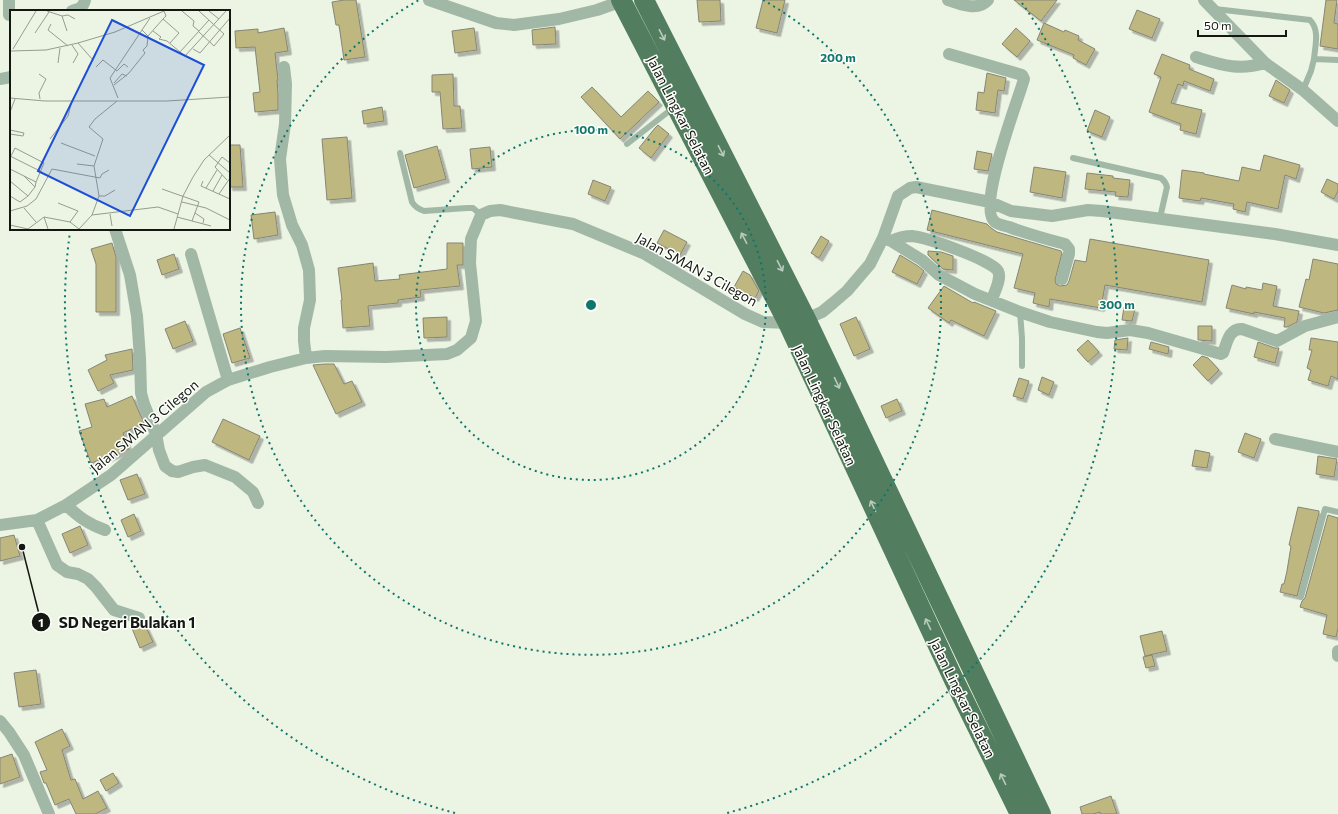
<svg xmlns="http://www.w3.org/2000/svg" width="1338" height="814" font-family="Commissioner,sans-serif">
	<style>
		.building { fill: #beb880; stroke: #868575; filter: url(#shadow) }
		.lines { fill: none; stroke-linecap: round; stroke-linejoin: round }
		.service { stroke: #a2b8a7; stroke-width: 6 }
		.minor { stroke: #a2b8a7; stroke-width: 12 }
		.trunk { stroke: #527e5f; stroke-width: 20 }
		.oneway { stroke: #b9cbbd }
		.ring { fill: none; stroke: #0f766e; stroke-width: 2; stroke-dasharray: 2 4 }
		.labels { text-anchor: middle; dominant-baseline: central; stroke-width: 3; stroke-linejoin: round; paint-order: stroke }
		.street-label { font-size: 14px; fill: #151812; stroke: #fdfffb }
		.inset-road { fill: none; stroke: #969c8f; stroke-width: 1 }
		.view { fill: #1d4ed8; fill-opacity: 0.15; stroke: #1d4ed8; stroke-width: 2 }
		.inset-edge { fill: none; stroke: #151812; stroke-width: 2 }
		.centre { fill: #0f766e; stroke: #fdfffb; stroke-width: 2 }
		.ring-label { font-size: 12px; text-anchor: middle; font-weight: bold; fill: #0f766e; stroke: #fdfffb; stroke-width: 3; stroke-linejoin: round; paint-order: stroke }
		.leader { fill: none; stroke: #151812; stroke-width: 1.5 }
		.callout-dot { fill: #151812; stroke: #fdfffb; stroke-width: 1.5 }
		.mark-label { font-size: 12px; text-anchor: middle; font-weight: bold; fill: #fff }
		.callout-label { font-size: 15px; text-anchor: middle; font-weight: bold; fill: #151812; stroke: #fdfffb; stroke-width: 3; stroke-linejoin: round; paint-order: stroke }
	</style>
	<defs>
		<filter id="shadow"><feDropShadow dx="3.5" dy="3.5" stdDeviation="0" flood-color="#0004"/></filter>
	</defs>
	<rect width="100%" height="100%" fill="#ecf4e3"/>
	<path class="building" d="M 344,0 L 356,0 L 365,57 L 344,60 L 339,25 L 336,25 L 332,2 Z
		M 697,0 L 720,0 L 721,21 L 699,22 Z
		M 763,0 L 785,0 L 777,33 L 756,28 Z
		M 1014,0 L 1057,0 L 1041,21 Z
		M 1326,0 L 1337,0 L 1334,23 L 1338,24 L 1338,49 L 1320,46 Z
		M 1137,10 L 1160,19 L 1152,38 L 1129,29 Z
		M 1044,23 L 1064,32 L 1065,30 L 1079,36 L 1078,40 L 1095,49 L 1086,65 L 1073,58 L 1074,55 L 1037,40 Z
		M 555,27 L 556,44 L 533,45 L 532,30 Z
		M 284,28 L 288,51 L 275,53 L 278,80 L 277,80 L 278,94 L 278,110 L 255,112 L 253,93 L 260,92 L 255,47 L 236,48 L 235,31 L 258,29 L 258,33 Z
		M 474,28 L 477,50 L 455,53 L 452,31 Z
		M 1016,28 L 1030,41 L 1017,57 L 1002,44 Z
		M 1162,54 L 1190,65 L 1189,69 L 1214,79 L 1210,91 L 1184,81 L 1183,86 L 1178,84 L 1171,103 L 1202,110 L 1196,134 L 1180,130 L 1181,124 L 1149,112 L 1161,77 L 1154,74 Z
		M 987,73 L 1006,78 L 1004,91 L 998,90 L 995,113 L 976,110 L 978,92 L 984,93 Z
		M 453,74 L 454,106 L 460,106 L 462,128 L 443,129 L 440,92 L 432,92 L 432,75 Z
		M 1276,80 L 1290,90 L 1284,103 L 1269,96 Z
		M 592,87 L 621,117 L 648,91 L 659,102 L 620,139 L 581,97 Z
		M 382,107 L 384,121 L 364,124 L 362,111 Z
		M 1095,110 L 1110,117 L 1102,137 L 1087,131 Z
		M 658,125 L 669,134 L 651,158 L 639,148 L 655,128 Z
		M 347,137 L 352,198 L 327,200 L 322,139 Z
		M 229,145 L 240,145 L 243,187 L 229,187 Z
		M 437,146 L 446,179 L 414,188 L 405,155 Z
		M 490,147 L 492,167 L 472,169 L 470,149 Z
		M 977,151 L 992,154 L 988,171 L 974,169 Z
		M 1264,155 L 1300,165 L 1296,179 L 1285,175 L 1278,209 L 1247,202 L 1245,212 L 1233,209 L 1234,204 L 1201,198 L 1200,201 L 1179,198 L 1182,170 L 1204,173 L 1204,174 L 1239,181 L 1242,167 L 1260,171 Z
		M 1034,167 L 1066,172 L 1062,198 L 1030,192 Z
		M 1087,173 L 1113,176 L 1113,178 L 1130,180 L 1128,197 L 1115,196 L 1116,192 L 1085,189 Z
		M 1327,179 L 1338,184 L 1338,191 L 1334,199 L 1321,192 Z
		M 593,180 L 611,187 L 605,201 L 588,194 Z
		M 932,210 L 987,224 L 991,228 L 997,232 L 1061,251 L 1062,253 L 1055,280 L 1056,284 L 1060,286 L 1067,285 L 1069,281 L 1075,260 L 1086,262 L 1090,239 L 1209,260 L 1202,302 L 1105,285 L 1101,308 L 1050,299 L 1049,307 L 1033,303 L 1035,293 L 1014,288 L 1023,254 L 927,230 Z
		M 275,212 L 278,235 L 254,239 L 251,215 Z
		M 664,230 L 687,242 L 680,255 L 657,243 Z
		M 821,236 L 829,241 L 819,258 L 811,253 Z
		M 112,243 L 116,257 L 116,312 L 96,312 L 96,264 L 91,249 Z
		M 447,243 L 463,243 L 463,265 L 457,265 L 460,286 L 420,290 L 421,297 L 398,300 L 398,303 L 368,306 L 370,326 L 343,328 L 341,300 L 342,300 L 338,268 L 373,263 L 375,281 L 400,279 L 399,275 L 447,269 Z
		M 928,251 L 941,252 L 953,256 L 953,270 L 943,269 L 928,255 Z
		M 174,254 L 179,269 L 162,275 L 157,260 Z
		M 900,255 L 918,266 L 924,271 L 917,284 L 892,272 Z
		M 1313,259 L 1338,264 L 1338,310 L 1324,313 L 1299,307 L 1306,279 L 1309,280 Z
		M 743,271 L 750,275 L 759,291 L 755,298 L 734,287 Z
		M 1263,283 L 1277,286 L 1273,306 L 1299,311 L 1297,322 L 1287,327 L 1284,327 L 1285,318 L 1254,312 L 1254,314 L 1226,308 L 1232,285 L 1246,289 L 1246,287 L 1262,290 Z
		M 944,286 L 973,303 L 974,302 L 996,311 L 984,336 L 951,320 L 949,323 L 928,308 Z
		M 1124,307 L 1135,309 L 1132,321 L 1122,320 Z
		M 447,317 L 447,337 L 424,338 L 423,318 Z
		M 856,317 L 870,349 L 854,356 L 840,324 Z
		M 185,321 L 193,341 L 173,349 L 165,329 Z
		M 1198,326 L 1212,326 L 1212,341 L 1198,340 Z
		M 240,328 L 250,358 L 232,363 L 223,334 Z
		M 1128,338 L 1127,350 L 1114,349 L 1115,340 Z
		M 1311,338 L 1338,342 L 1338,379 L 1331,376 L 1328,386 L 1308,380 L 1311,370 L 1307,368 L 1312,350 L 1309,350 Z
		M 1088,340 L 1099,352 L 1088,362 L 1077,350 Z
		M 1151,342 L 1169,347 L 1168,354 L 1149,349 Z
		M 1258,342 L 1275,348 L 1279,348 L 1275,363 L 1254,357 Z
		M 132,349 L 133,370 L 110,375 L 114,383 L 98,391 L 88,370 L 107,360 L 105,355 Z
		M 1202,356 L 1208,358 L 1219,370 L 1208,381 L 1193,365 Z
		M 325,364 L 334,364 L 344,384 L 352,381 L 362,402 L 336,414 L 313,365 Z
		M 1042,377 L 1054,382 L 1049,395 L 1038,390 Z
		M 1019,378 L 1029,381 L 1023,399 L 1013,396 Z
		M 132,396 L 144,423 L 123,433 L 129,449 L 108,458 L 108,457 L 91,463 L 79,431 L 92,427 L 85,404 L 104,399 L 107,407 Z
		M 897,399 L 902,411 L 886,418 L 881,406 Z
		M 223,419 L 260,436 L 249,460 L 212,442 Z
		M 1245,433 L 1261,439 L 1254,458 L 1238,452 Z
		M 1195,450 L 1210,453 L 1207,468 L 1192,466 Z
		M 1318,456 L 1337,459 L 1334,477 L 1316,474 Z
		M 137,474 L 145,494 L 128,500 L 120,480 Z
		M 1298,507 L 1319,511 L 1319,513 L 1297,596 L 1280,592 L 1282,584 L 1284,584 L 1287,571 L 1291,546 L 1289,545 Z
		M 134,514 L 141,531 L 128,537 L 121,520 Z
		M 1328,515 L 1338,518 L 1338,628 L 1336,637 L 1323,634 L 1327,615 L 1300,607 L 1302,601 L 1305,598 Z
		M 80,526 L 88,545 L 70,553 L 62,534 Z
		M 14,535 L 20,556 L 0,561 L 0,538 Z
		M 144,623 L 153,642 L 140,648 L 131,626 L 135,624 L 141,625 Z
		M 1162,631 L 1167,651 L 1145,656 L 1140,636 Z
		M 1152,655 L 1155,666 L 1146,668 L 1143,657 Z
		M 36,670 L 41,704 L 19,707 L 14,673 Z
		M 62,729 L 70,746 L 62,750 L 71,780 L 75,779 L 83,799 L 98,791 L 107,808 L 95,814 L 76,814 L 69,799 L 55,805 L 46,783 L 44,783 L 40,772 L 47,770 L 35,742 Z
		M 12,754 L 20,777 L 0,784 L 0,758 Z
		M 113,773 L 119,783 L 106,791 L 100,780 Z
		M 1111,796 L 1117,814 L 1101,814 L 1100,812 L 1093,814 L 1082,814 L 1080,807 Z"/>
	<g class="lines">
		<path class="service" d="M 1215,9 L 1310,20 C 1320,30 1315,46 1314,59
			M 1303,90 L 1311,71 L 1314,59 L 1338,60
			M 627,144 L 673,108
			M 400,153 L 412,202 C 415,207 418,209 424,211 L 467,208 L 473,208 L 481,215
			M 1073,158 L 1161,178 C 1165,181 1166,183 1167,187 L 1160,218
			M 1020,312 L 1022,338 L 1022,366
			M 1301,597 L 1325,509 L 1338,512"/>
		<path class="minor" d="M 429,0 L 496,23 L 514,25 L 559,19 L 597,10 L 622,1
			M 948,0 C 959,4 978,12 988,0
			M 1204,0 L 1265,63 L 1303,90 L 1338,121
			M 72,11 C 79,9 83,8 85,0
			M 9,15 L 9,0
			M 949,54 L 1022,75 L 1024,79 C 1018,101 976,207 995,222 C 999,225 1005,226 1009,227 C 1028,234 1046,239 1065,244 L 1069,249 L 1069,254 L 1062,279
			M 1196,57 C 1222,65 1238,71 1265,63
			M 284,67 L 286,84 L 285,124 L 280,159 L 283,195 L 292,225 L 302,245 L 309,270 L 310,300 L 304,328 L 304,341 L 306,358
			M 0,79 L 11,77
			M 115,229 L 130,275 L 137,316 L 140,358 L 141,393 L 144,404 L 156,434 L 159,450 L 165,466 L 172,471 L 178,472 L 193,467 L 205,465 L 235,477 L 253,492 L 258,503
			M 883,238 L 891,241 L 922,260 L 939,275 L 975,294 L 1020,312 L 1050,322 L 1097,332 L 1107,333 L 1130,330 L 1148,333 L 1221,354 L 1223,353 C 1227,343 1229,328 1242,329 L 1277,341 L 1305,326 L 1338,317
			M 891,241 C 898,238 904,236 912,236 C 925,237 992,260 998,271 C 1002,279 994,292 992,300
			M 191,254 L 228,380
			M 806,319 L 822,312 L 833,303 L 847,291 L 870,264 L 883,238 L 898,196 L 910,188 L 916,187 L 990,202 L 1011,211 L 1052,216 L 1088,210 L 1102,211 L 1275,234 L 1338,245
			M 1275,439 L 1338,452
			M 66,505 C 79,517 88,524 105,530
			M 37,520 L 57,565 L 67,572 L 78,574 L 88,579 L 96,587 L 114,610 L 139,618
			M 0,525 L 37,520 L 66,505 L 111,475 L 206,392 L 228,380 L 270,367 L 306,358 L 325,356 L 386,357 L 447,354 L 457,350 L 471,338 L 476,321 L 470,263 L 471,239 L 481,215 L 490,211 L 500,210 L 573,224 L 645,254 L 745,314 L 763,322 L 788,323
			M 1338,651 L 1338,656
			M 0,721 L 9,732 L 24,755 L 49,814"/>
		<path class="trunk" d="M 621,0 L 788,323 L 954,680 L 1020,814
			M 644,0 L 806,319 L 1041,814"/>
	</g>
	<defs><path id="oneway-shaft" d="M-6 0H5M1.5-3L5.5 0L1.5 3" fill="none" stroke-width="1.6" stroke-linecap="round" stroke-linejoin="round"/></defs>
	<g class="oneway">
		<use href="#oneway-shaft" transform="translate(662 35) rotate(63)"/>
		<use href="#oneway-shaft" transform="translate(721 151) rotate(63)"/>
		<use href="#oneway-shaft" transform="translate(744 238) rotate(-117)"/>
		<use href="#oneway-shaft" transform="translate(780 266) rotate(63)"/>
		<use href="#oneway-shaft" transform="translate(837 383) rotate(65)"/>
		<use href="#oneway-shaft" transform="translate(873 506) rotate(-115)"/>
		<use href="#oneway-shaft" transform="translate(928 624) rotate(-115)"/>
		<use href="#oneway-shaft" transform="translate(1003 779) rotate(-116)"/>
	</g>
	<g class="ring">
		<circle cx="591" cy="305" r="175"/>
		<path d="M763 0A350 350 0 1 1 419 0"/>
		<path d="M455 813A526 526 0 0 1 70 232M1022 3A526 526 0 0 1 727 813"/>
	</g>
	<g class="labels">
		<g class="street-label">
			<text transform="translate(681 115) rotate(63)">Jalan Lingkar Selatan</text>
			<text transform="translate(697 269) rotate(29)">Jalan SMAN 3 Cilegon</text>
			<text transform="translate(825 405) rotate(65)">Jalan Lingkar Selatan</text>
			<text transform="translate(144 426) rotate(-40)">Jalan SMAN 3 Cilegon</text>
			<text transform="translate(963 698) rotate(64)">Jalan Lingkar Selatan</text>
		</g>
	</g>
	<g transform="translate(10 10)">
		<rect width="220" height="220" fill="#ecf4e3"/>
		<path class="inset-road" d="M 37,1 L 52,6 L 57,21M 154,1 L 156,6 L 153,9 L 169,23 L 160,33M 172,1 L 184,11 L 183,16 L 189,21M 199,1 L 209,9M 52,6 L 58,5 L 65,9M 199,10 L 170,42 L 175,46 L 216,1M 41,14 L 38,20 L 58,36M 132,20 L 138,26 L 153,9M 143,21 L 151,27 L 149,29 L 157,31 L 170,42M 189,22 L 204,36 L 214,24 L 189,1M 25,23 L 39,2M 68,33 L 83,50 L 78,57M 62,35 L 68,44 L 63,53M 3,39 L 26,1M 183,39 L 190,43 L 220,8M 0,41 L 36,40 L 68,33 L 105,22 L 154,1M 48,53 L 50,38M 86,57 L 93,50 L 107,61 L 114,54 L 118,57M 29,64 L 36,69 L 29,83 L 30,89M 104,73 L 112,64 L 117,66M 104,75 L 119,63 L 135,43 L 133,40 L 137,36 L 138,26M 0,88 L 35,91 L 157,91 L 220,87M 108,88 L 100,68 L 140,8M 0,102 L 5,89M 0,120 L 14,123 L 13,126 L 0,124M 40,129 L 58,106 L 62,91M 51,133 L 85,146M 199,145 L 220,163M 0,146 L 30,161M 0,148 L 5,138 L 34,153 L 26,172 L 0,159M 67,154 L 84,156M 14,166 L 25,177 L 26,172M 217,170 L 205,157 L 212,147 L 220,153M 0,171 L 18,186 L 25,177M 193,171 L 191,176 L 220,189M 196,178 L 207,160M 152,179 L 189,192 L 182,211M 203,181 L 212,165M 209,184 L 220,168M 0,186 L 10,192 L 18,186M 89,186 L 95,186 L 105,180M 172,192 L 196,198 L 220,210M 48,193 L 68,201 L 60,212M 14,198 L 26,212M 0,201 L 17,196 L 26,189 L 42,159 L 90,168 L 92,164 L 99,160M 185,203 L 194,209 L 193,213M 100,204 L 102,216M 82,205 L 148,197 L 168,204M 34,207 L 38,219M 167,207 L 201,216M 0,215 L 18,219M 18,219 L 34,207 L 60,212 L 69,219M 69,219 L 82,205 L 89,186 L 84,156 L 93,129 L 79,117 L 85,109 L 107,91M 164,219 L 173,186 L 183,167 L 194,150 L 220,125"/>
		<path class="view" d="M 102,10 L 194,55 L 120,206 L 28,161 Z"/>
		<rect width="220" height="220" class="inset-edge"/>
	</g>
	<circle cx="591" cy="305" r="6" class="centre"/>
	<g class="ring-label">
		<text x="838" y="62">200 m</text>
		<text x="591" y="134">100 m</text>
		<text x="1117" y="309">300 m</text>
	</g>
	<path class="leader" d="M22 547L41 622"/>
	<g class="callout-dot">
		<circle cx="22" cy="547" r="4"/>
		<circle cx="41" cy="622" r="10"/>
	</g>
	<g class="mark-label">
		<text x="41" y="627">1</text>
	</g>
	<g class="callout-label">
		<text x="127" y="628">SD Negeri Bulakan 1</text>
	</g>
	<path d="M1198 30v6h88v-6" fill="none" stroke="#151812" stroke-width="2"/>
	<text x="1204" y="30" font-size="12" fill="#151812" stroke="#fdfffb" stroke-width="3" paint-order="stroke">50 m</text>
</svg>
